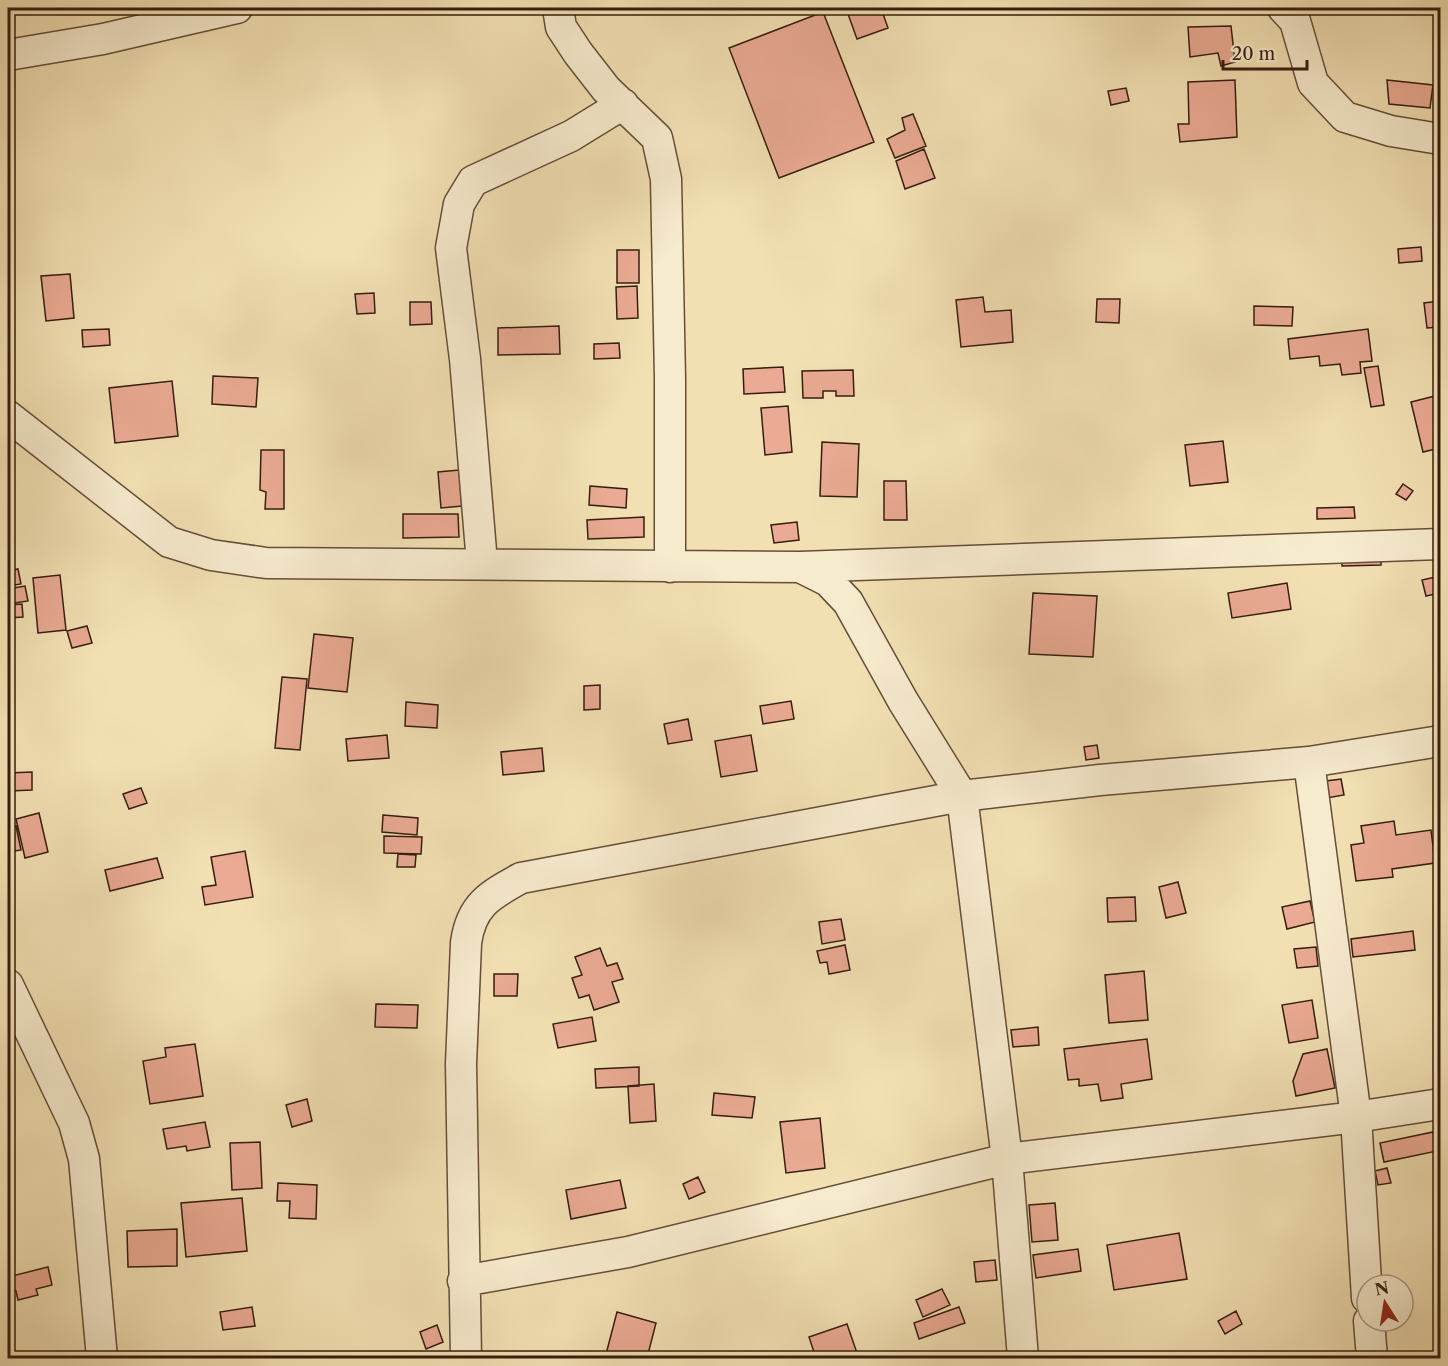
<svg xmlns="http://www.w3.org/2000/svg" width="1448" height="1366" font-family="'Libre Caslon Text',serif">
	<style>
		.building { fill: #eaaa93; stroke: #361d0f; stroke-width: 1.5 }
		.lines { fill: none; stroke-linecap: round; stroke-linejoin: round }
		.minor-casing { stroke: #654e38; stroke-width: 33 }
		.minor { stroke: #f7ebce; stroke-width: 30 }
	</style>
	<rect width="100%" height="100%" fill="#f2e0b3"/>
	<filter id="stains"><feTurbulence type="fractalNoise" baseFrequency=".00333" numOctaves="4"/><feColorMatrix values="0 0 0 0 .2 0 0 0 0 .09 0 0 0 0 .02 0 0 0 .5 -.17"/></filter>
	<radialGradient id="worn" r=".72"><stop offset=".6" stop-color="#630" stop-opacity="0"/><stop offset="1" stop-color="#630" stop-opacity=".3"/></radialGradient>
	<path class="building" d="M 867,8 L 881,8 L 888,28 L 857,39 L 848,14 Z
		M 823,12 L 874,142 L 779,178 L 729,48 Z
		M 1231,26 L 1235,62 L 1221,66 L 1218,53 L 1190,57 L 1188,27 Z
		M 1235,80 L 1237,137 L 1180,142 L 1178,124 L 1189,124 L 1188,82 Z
		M 1387,80 L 1433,85 L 1430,108 L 1389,104 Z
		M 1126,88 L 1129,101 L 1111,105 L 1108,91 Z
		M 913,114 L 926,146 L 895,158 L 887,139 L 905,130 L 902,118 Z
		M 924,149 L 935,178 L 905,189 L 896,161 Z
		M 1421,247 L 1422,261 L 1399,263 L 1398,249 Z
		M 617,250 L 639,250 L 639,283 L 617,283 Z
		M 70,274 L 74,318 L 46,321 L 41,276 Z
		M 637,286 L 638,318 L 617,319 L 616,287 Z
		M 374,293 L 375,313 L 357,314 L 355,294 Z
		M 983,297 L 985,312 L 1011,310 L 1013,342 L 961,347 L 956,300 Z
		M 1097,299 L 1120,299 L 1119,323 L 1096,322 Z
		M 1440,301 L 1440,327 L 1427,328 L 1424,303 Z
		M 410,302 L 431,302 L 432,324 L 410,325 Z
		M 1254,306 L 1293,307 L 1292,326 L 1254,325 Z
		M 559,326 L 560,354 L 498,355 L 498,328 Z
		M 109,329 L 110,345 L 83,347 L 82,330 Z
		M 1368,329 L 1372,361 L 1360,362 L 1361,373 L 1342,375 L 1340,364 L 1320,366 L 1319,356 L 1290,359 L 1288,339 Z
		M 619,343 L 620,358 L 594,359 L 594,344 Z
		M 1378,366 L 1384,405 L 1371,407 L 1364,368 Z
		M 783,367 L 785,392 L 744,394 L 743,369 Z
		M 853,370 L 854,396 L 836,396 L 836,391 L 823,391 L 823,398 L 803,398 L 802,371 Z
		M 213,376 L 258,378 L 256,407 L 212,404 Z
		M 172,381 L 178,436 L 115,443 L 109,388 Z
		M 1435,396 L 1440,420 L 1440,448 L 1423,452 L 1411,402 Z
		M 788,406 L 792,452 L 765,455 L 761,408 Z
		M 1223,441 L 1228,482 L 1190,486 L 1185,445 Z
		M 822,442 L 859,444 L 857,497 L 820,496 Z
		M 261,450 L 284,450 L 284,509 L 265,509 L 266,492 L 260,490 Z
		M 459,470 L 462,506 L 441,508 L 438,472 Z
		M 884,481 L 906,481 L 907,520 L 884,520 Z
		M 1403,484 L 1413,491 L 1406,500 L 1396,494 Z
		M 590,486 L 627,489 L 626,508 L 589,505 Z
		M 1354,507 L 1355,518 L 1317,519 L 1317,508 Z
		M 403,514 L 458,514 L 459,537 L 403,538 Z
		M 644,517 L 644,537 L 588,539 L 587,520 Z
		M 797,522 L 799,540 L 774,543 L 771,525 Z
		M 1381,554 L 1381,565 L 1342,566 L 1342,555 Z
		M 18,569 L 21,584 L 8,586 L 8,571 Z
		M 60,575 L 66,630 L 38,633 L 33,578 Z
		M 1440,576 L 1440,593 L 1426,596 L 1422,580 Z
		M 1287,583 L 1291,609 L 1232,618 L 1228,593 Z
		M 25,586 L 28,601 L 8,604 L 8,589 Z
		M 1033,593 L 1097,596 L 1093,657 L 1029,654 Z
		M 22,604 L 23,617 L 8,618 L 8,605 Z
		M 87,626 L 92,643 L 72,648 L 67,631 Z
		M 314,634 L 353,638 L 347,692 L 308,688 Z
		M 282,677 L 307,679 L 300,750 L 275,748 Z
		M 600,685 L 600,709 L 584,710 L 584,686 Z
		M 791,701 L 794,719 L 763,724 L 760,706 Z
		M 406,702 L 438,705 L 437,728 L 405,726 Z
		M 688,719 L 692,740 L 668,744 L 664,724 Z
		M 387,735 L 389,758 L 348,761 L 346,739 Z
		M 751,735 L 757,771 L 721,777 L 715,741 Z
		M 1097,745 L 1099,758 L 1086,760 L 1084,747 Z
		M 542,748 L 544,771 L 503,775 L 501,752 Z
		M 32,772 L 32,790 L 9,791 L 8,773 Z
		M 1341,779 L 1344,795 L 1321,799 L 1318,782 Z
		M 141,788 L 147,803 L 129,809 L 123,794 Z
		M 39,813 L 48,852 L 25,858 L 16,819 Z
		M 383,815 L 418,818 L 417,835 L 382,832 Z
		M 1394,821 L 1396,835 L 1431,830 L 1435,863 L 1392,869 L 1393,877 L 1356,881 L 1351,845 L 1364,843 L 1361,826 Z
		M 16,826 L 21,850 L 9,852 L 10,856 L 8,857 L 8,828 Z
		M 384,836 L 422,837 L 421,854 L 384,853 Z
		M 245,851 L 253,897 L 205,905 L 202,887 L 216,885 L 211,857 Z
		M 398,854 L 416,855 L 415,867 L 397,867 Z
		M 157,858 L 163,878 L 110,891 L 105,870 Z
		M 1178,882 L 1186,913 L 1166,918 L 1159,887 Z
		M 1135,897 L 1136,921 L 1108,922 L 1107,898 Z
		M 1310,901 L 1315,922 L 1287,929 L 1282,907 Z
		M 841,919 L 845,940 L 822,944 L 819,922 Z
		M 1413,931 L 1415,950 L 1353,957 L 1351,939 Z
		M 845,945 L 850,970 L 829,974 L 827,962 L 820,963 L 817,951 Z
		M 1316,947 L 1318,966 L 1297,968 L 1294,949 Z
		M 600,948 L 607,966 L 617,963 L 623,979 L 612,982 L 619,1002 L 594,1010 L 589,995 L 579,998 L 572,978 L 582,975 L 575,957 Z
		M 1144,971 L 1148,1020 L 1109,1023 L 1105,975 Z
		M 494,974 L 518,974 L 517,996 L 494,996 Z
		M 1312,1000 L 1318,1038 L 1289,1043 L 1282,1005 Z
		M 376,1004 L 418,1005 L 417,1028 L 375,1027 Z
		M 592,1017 L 596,1041 L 558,1048 L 553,1024 Z
		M 1038,1027 L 1039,1045 L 1013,1047 L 1011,1030 Z
		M 1147,1039 L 1152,1079 L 1121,1084 L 1123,1098 L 1101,1101 L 1098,1084 L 1079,1086 L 1079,1079 L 1068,1080 L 1064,1049 Z
		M 195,1044 L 203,1096 L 150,1104 L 143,1061 L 166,1057 L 165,1048 Z
		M 1327,1049 L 1335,1088 L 1296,1096 L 1293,1081 L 1303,1054 Z
		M 639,1067 L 639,1086 L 596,1088 L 595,1069 Z
		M 654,1084 L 656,1121 L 630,1123 L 628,1086 Z
		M 714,1093 L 755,1097 L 752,1118 L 712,1115 Z
		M 307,1099 L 312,1121 L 292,1127 L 286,1105 Z
		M 820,1118 L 825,1168 L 786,1173 L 780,1122 Z
		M 205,1122 L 210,1147 L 187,1151 L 186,1146 L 167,1149 L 163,1129 Z
		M 1433,1132 L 1437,1151 L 1384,1162 L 1380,1143 Z
		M 260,1142 L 262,1188 L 232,1190 L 230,1143 Z
		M 1387,1168 L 1391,1183 L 1378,1185 L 1375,1171 Z
		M 698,1177 L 705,1192 L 689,1199 L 683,1184 Z
		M 620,1180 L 626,1208 L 571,1219 L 566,1190 Z
		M 278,1183 L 317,1185 L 316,1219 L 289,1218 L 290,1201 L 277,1201 Z
		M 242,1198 L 247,1251 L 186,1257 L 181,1203 Z
		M 1055,1203 L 1058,1240 L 1032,1242 L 1029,1205 Z
		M 177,1229 L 177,1266 L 128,1267 L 127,1231 Z
		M 1179,1233 L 1187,1279 L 1114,1290 L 1107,1245 Z
		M 1078,1249 L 1081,1271 L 1036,1278 L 1033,1255 Z
		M 995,1260 L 997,1280 L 976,1282 L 974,1262 Z
		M 48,1267 L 52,1285 L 36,1289 L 38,1295 L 18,1300 L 16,1291 L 8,1293 L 8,1277 Z
		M 942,1289 L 950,1305 L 923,1317 L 916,1300 Z
		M 252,1307 L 255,1326 L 223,1330 L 220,1312 Z
		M 959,1307 L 965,1323 L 919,1339 L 914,1323 Z
		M 1236,1311 L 1242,1324 L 1225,1334 L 1218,1321 Z
		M 617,1312 L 656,1323 L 647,1358 L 605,1358 Z
		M 847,1324 L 858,1356 L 850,1358 L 816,1358 L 809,1337 Z
		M 437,1325 L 443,1342 L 426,1349 L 420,1332 Z"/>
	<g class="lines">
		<defs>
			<path id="minor" d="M 558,8 L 561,27 L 578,53 L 606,89 L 657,138 L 666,179 L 670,379 L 670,567
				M 1283,8 L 1295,21 L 1313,83 L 1345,117 L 1391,131 L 1440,139
				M 8,55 L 103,39 L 237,8
				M 8,416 L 169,542 L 211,555 L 266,563 L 800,567 L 1440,544
				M 482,563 L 465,359 L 451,248 L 459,204 L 473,181 L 571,136 L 623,104
				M 800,567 L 828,581 L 848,602 L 903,701 L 962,796 L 1007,1159 L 1023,1358
				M 1309,762 L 1356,1117 L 1367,1298
				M 8,985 L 74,1123 L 84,1159 L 102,1358
				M 463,1281 L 628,1252 L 1007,1159 L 1356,1117 L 1440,1104
				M 1369,1321 L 1372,1358
				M 466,1358 L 461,1064 L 466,943 C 471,905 490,895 521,878 L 962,796 L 1100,780 L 1309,762 L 1440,741"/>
		</defs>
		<use href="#minor" class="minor-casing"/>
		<use href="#minor" class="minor"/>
	</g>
	<rect width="1448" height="1366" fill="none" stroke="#f2e0b3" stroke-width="30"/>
	<rect x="9" y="9" width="1430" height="1348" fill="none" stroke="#361d0f" stroke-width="3"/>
	<rect x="15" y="15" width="1418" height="1336" fill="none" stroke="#361d0f" stroke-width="1.5"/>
	<g transform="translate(1385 1303) rotate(348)"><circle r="28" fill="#f7ebce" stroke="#aa9982" stroke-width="1.5"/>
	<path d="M0-4.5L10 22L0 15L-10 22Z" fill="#8f2418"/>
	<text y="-9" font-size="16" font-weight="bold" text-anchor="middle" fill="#361d0f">N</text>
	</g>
	<path d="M1223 60v9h84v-9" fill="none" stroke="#361d0f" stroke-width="3"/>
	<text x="1232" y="60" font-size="18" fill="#361d0f" stroke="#f7ebce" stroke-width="4.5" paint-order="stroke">20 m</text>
	<rect width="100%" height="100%" filter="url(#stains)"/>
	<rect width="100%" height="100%" fill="url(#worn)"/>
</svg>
